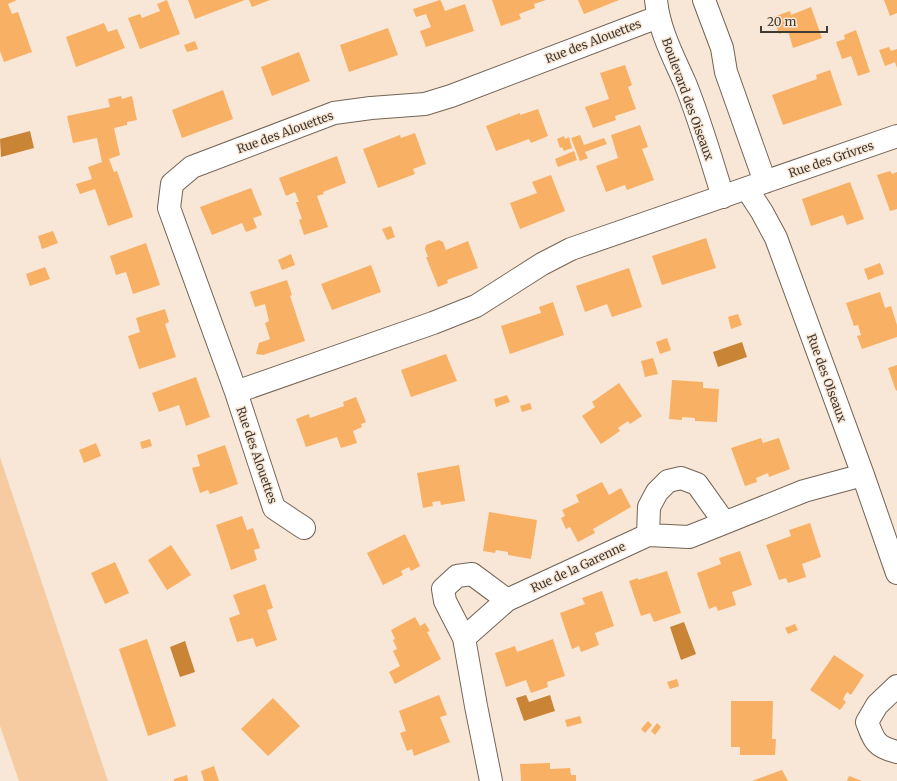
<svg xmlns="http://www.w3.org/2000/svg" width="897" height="781" font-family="Merriweather,serif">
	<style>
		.green { fill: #f6cba1 }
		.water { fill: #c98436 }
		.building { fill: #f8b065 }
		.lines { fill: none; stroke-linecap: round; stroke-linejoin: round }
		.minor-casing { stroke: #736456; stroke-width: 24 }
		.minor { stroke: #fff; stroke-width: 22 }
		.labels { text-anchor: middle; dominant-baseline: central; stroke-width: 3; stroke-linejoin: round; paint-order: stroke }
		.street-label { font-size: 12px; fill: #413a33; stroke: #f8e7d6 }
	</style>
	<rect width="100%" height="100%" fill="#f8e7d6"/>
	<path class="green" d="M 0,457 L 108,781 L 19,781 L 0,726 Z"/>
	<path class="water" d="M 30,131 L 34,148 L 1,157 L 0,139 Z
		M 742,342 L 747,357 L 718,367 L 713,352 Z
		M 684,622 L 696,654 L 681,660 L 670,627 Z
		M 185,641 L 195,672 L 180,677 L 170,647 Z
		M 526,695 L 529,702 L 550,695 L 555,711 L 524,721 L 516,698 Z"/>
	<path class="building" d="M 0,0 L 17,0 L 8,4 L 12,14 L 18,12 L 32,52 L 4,62 L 0,51 Z
		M 167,0 L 180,34 L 140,49 L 128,18 L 140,14 L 142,18 L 160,11 L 157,4 Z
		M 188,0 L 245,0 L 195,19 Z
		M 249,0 L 270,0 L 252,7 Z
		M 440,0 L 441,1 L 445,11 L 465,4 L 474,31 L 426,47 L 420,31 L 431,27 L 426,14 L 416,17 L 413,9 Z
		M 492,0 L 546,0 L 534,4 L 535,8 L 519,14 L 521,19 L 501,26 Z
		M 578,0 L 619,0 L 584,14 Z
		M 884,0 L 897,0 L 897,13 L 890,16 Z
		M 811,7 L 822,38 L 793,48 L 788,31 L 779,34 L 773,17 L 790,11 L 791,15 Z
		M 104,23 L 108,32 L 117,29 L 125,48 L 76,67 L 66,37 Z
		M 388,28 L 398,55 L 349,72 L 340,45 Z
		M 856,30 L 870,72 L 858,76 L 851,56 L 842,59 L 836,42 L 845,39 L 844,35 Z
		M 195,41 L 198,49 L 187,52 L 184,45 Z
		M 889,47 L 891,51 L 897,49 L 897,68 L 895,62 L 885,66 L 879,50 Z
		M 299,52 L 310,81 L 272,96 L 261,67 Z
		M 625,65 L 632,85 L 628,87 L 636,109 L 615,116 L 616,120 L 593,128 L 585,107 L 609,99 L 600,73 Z
		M 830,70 L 842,105 L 783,125 L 772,95 L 817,79 L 816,75 Z
		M 223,90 L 233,119 L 182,138 L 172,110 Z
		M 121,96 L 122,99 L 132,96 L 137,120 L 127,122 L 127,125 L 114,128 L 120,155 L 109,159 L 114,172 L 117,171 L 133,217 L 108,226 L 95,189 L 80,194 L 76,184 L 92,179 L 88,167 L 102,162 L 97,138 L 73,143 L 67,116 L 110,107 L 108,99 Z
		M 538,109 L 548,136 L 531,143 L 529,139 L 496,151 L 486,126 L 520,113 L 520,115 Z
		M 640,125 L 648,147 L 642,149 L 654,180 L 627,190 L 625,185 L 606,192 L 596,166 L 618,158 L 611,135 Z
		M 415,133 L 426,164 L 413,169 L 415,174 L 378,188 L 363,149 L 400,135 L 401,138 Z
		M 580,135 L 584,145 L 604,138 L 607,144 L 585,152 L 588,158 L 580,161 L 571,138 Z
		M 564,136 L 565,139 L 569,137 L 572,148 L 564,151 L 562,147 L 560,148 L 557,139 Z
		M 574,151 L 577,160 L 558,167 L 555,159 Z
		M 337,156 L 346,183 L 323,192 L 324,194 L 317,196 L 328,227 L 304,235 L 299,220 L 302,219 L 296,202 L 299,202 L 295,192 L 286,196 L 279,178 Z
		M 890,171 L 892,174 L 897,172 L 897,209 L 890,211 L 877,175 Z
		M 551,175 L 565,211 L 520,229 L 510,203 L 537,193 L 532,182 Z
		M 850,182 L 864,219 L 847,225 L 843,215 L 811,226 L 802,199 Z
		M 251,188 L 262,215 L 253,218 L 257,228 L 246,232 L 242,223 L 212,235 L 200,207 Z
		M 391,226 L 395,237 L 387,240 L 382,229 Z
		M 53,231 L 58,243 L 42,249 L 38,236 Z
		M 706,238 L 716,268 L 662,285 L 652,256 Z
		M 439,240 L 443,242 L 446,250 L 468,241 L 478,268 L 447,280 L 448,283 L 438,287 L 426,257 L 428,257 L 425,249 L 426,245 Z
		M 146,243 L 160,285 L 133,294 L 126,272 L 116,275 L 110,256 Z
		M 291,254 L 295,265 L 282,270 L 278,260 Z
		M 880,263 L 884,274 L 868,280 L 864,269 Z
		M 371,265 L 381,292 L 332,310 L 321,284 Z
		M 45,267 L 50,279 L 30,286 L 26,274 Z
		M 629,268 L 642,307 L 612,317 L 607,304 L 585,312 L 576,286 Z
		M 287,280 L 292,295 L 290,296 L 305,341 L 263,355 L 256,354 L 259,343 L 270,339 L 265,323 L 269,321 L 265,304 L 255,307 L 250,292 Z
		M 880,292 L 885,308 L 891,306 L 897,325 L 897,337 L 862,349 L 857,336 L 861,335 L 858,325 L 854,326 L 846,303 Z
		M 553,302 L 564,335 L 510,354 L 501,326 L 541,313 L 539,307 Z
		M 165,309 L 169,322 L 165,324 L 176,357 L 139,369 L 128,336 L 140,332 L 136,318 Z
		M 738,314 L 742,325 L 731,329 L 728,317 Z
		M 667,338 L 671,350 L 660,354 L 656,342 Z
		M 446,354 L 457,381 L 411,397 L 401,370 Z
		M 653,358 L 658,374 L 645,377 L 641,361 Z
		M 897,365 L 897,390 L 896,391 L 888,368 Z
		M 196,377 L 210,417 L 186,426 L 179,405 L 159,412 L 152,393 Z
		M 672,380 L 703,382 L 703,388 L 719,389 L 717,422 L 695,421 L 695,418 L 682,417 L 682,420 L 669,419 Z
		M 619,383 L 642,416 L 630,424 L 628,421 L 618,428 L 620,431 L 601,444 L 582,416 L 595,407 L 592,402 Z
		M 507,395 L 510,402 L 496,407 L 494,399 Z
		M 356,397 L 366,422 L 361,424 L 362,427 L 353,431 L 357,443 L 341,448 L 337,437 L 306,447 L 296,419 L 309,414 L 310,418 L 344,406 L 343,402 Z
		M 530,403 L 532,409 L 522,412 L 520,406 Z
		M 761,438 L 763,443 L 779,438 L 790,469 L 769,477 L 768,473 L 756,478 L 757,482 L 745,486 L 731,448 Z
		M 150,439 L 152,446 L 142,449 L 140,442 Z
		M 96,443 L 101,456 L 84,463 L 79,450 Z
		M 225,445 L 238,484 L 210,494 L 208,490 L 200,493 L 192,468 L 200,466 L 197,455 Z
		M 459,465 L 465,501 L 441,505 L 440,501 L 432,502 L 433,506 L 423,508 L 417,473 Z
		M 602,482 L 609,495 L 621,488 L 631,507 L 593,529 L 595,533 L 578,542 L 570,527 L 566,529 L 561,518 L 565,516 L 562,510 L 579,502 L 576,495 Z
		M 489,512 L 537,520 L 531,559 L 508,555 L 508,552 L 496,550 L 495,553 L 483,551 Z
		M 242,516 L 247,530 L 253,528 L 260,548 L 254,550 L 257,560 L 231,570 L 216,525 Z
		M 810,523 L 821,557 L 802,564 L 806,577 L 788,583 L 786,578 L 779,580 L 766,545 L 791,536 L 789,530 Z
		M 405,534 L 420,566 L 411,571 L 409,567 L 401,571 L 403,575 L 383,585 L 367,553 Z
		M 171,545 L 191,575 L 167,590 L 148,560 Z
		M 740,551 L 752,585 L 732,592 L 736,605 L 718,611 L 716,606 L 709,609 L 697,573 L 721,564 L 719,558 Z
		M 115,562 L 129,593 L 105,604 L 91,573 Z
		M 667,571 L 681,613 L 654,622 L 650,613 L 641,616 L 629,581 L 638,578 L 638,580 Z
		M 265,584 L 273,608 L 267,610 L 277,640 L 256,647 L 253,638 L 237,642 L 229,618 L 240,614 L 233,595 Z
		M 602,591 L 614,626 L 595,633 L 599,645 L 581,652 L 579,646 L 572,649 L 560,613 L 585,604 L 582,598 Z
		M 415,617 L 420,626 L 425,623 L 430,631 L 427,632 L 441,659 L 395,684 L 389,672 L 400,666 L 393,651 L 397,649 L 393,640 L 395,639 L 391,630 Z
		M 795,624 L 798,630 L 788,634 L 785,628 Z
		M 147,639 L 176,726 L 148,736 L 119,649 Z
		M 553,639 L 565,676 L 547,682 L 548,687 L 531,693 L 526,680 L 506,687 L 495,653 L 515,646 L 517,652 Z
		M 834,655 L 864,675 L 851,695 L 847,692 L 843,699 L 846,702 L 840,710 L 810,690 Z
		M 677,679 L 679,686 L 670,689 L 667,682 Z
		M 439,695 L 447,715 L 440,717 L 450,742 L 414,756 L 412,749 L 407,751 L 400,733 L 406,731 L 399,711 Z
		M 273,698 L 300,726 L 268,756 L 241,729 Z
		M 731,701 L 773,701 L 772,739 L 776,739 L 775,755 L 740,755 L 740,747 L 731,747 Z
		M 580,716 L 582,723 L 567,727 L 565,720 Z
		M 648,721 L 652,725 L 645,733 L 641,729 Z
		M 657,723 L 661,727 L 655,735 L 651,731 Z
		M 550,763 L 550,769 L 570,768 L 571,775 L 576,775 L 576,781 L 521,781 L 520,764 Z
		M 214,766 L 219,781 L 204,781 L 201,771 Z
		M 782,770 L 788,781 L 752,781 Z
		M 187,775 L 188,781 L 174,781 L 174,779 Z
		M 849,776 L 862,781 L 847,781 Z"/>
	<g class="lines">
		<defs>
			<path id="minor" d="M 656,0 C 659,30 673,56 685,83 C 700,120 711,159 723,197
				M 704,0 L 722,48 L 726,72 L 765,182
				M 658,17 L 451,96 L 425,104 L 371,108 L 334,113 L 192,167 L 172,184 L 169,208 L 236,392 L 433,323 L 476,306 L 542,264 L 571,249 L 897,136
				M 747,189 L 762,212 L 776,238 L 863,475 L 897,573
				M 236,392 L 274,508 L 304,528
				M 648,535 L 649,507 L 657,492 L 668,481 L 681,478 L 697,484 L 724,522
				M 464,638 L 445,601 L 443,589 L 457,576 L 472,574 L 507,600
				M 897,686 L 877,705 L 867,722 C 874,741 876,747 897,752
				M 491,781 L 476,706 L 464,638 L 507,600 L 648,535 L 689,537 L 804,491 L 863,475"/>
		</defs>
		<use href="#minor" class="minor-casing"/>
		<use href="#minor" class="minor"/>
	</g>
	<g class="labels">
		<g class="street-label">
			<text transform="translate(593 41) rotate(-21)">Rue des Alouettes</text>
			<text transform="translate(688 99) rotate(70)">Boulevard des Oiseaux</text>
			<text transform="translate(285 132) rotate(-20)">Rue des Alouettes</text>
			<text transform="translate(831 159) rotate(-19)">Rue des Grivres</text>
			<text transform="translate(827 378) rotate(70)">Rue des OIseaux</text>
			<text transform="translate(257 455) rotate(71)">Rue des Alouettes</text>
			<text transform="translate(578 567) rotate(-25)">Rue de la Garenne</text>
		</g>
	</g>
	<path d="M761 26v6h66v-6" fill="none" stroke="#413a33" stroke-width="2"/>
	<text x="767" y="26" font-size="12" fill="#413a33" stroke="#f8e7d6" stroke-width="3" paint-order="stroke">20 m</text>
</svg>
